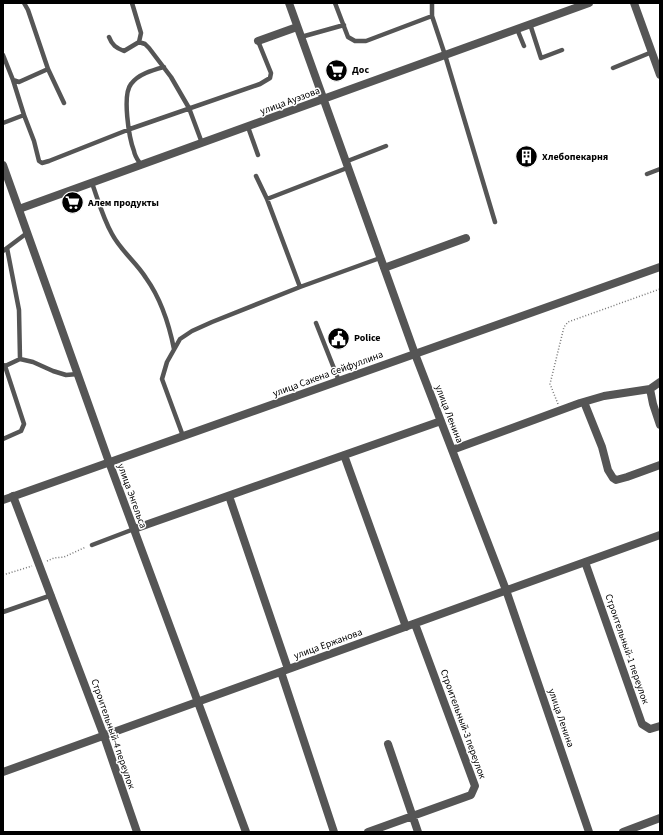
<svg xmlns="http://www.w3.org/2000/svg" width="663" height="835" font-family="'Source Sans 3',sans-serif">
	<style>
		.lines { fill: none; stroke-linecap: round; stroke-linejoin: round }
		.path { stroke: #777; stroke-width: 1.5; stroke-dasharray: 1 2; stroke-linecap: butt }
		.service { stroke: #555; stroke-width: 4.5 }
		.minor { stroke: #555; stroke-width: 8 }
		.tertiary { stroke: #555; stroke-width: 8 }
		.labels { text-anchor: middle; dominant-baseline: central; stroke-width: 3; stroke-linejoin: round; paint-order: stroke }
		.poi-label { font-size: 10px; font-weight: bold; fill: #000; stroke: #fff; text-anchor: start }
		.street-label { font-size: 10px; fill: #000; stroke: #fff }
	</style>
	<rect width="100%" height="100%" fill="#fff"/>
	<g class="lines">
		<path class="path" d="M 558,404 L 550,384 L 564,327 L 568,322 L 660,289
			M 47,561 L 54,558 L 64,557 L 86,547
			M 3,575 L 32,566"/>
		<path class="service" d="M 24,3 L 28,10 L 48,69 L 64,103
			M 335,3 L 348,37 L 355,41 L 366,41 L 432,16
			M 432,3 L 432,16 L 445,55 L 495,222
			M 530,24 L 541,58 L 562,50
			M 517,29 L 524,46
			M 109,37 C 112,45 116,48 124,51 L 139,42 L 141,33 L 132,3
			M 301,37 L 344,25
			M 139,42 L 145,44 L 149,48 L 171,77 L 189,108 L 202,143
			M 3,55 L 13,80 L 19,82 L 48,69
			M 613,68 L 652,52
			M 13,80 L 24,115
			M 3,123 L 24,115 L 34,141 L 39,161 L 42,163 L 49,161 L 130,129 L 260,84 L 270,78 L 271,73 L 258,41
			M 248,127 L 258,155
			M 345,162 L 386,146
			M 141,165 C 138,160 135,157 134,151 C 129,138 122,95 131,84 C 138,74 153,70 164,67
			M 647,174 L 660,169
			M 256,176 L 267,199 L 300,287
			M 92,183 C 98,200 103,218 112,234 C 121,251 136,262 146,278 C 161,299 169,324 174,349
			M 267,199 L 347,168
			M 7,248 L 19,310 L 20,359
			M 3,251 L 27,233
			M 316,323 L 339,381
			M 3,365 L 5,366 L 24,424 L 21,431 L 3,439
			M 3,367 L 20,359 L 33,362 L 53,371 L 66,375 L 78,374
			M 183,436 L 162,379 L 167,362 L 180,339 L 192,331 L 212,322 L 300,287 L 380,258
			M 92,545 L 134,529
			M 3,612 L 52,595"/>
		<path class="minor" d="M 289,3 L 415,354 L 506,590 L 589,832
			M 258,41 L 297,27
			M 3,165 L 109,462 L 246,832
			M 19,209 L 589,3
			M 384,268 L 466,238
			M 660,382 L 650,389 L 653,404 L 660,425
			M 584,402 L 602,447 L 608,470 L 613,478 L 616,480 L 627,477 L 660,465
			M 452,450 L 580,403 L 604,396 L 650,389
			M 344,455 L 406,627
			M 13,496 L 104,736 L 137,832
			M 229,496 L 288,669
			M 134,529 L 441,421
			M 585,562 L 642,724 L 650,729 L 660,726
			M 281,672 L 334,832
			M 388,744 L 418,832
			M 3,772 L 660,535
			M 368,832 L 471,795 L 475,786 L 415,624
			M 623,832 L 660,818"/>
		<path class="tertiary" d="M 634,3 L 660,75
			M 3,500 L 660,267"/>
	</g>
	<defs>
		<symbol id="supermarket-disc" viewBox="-11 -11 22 22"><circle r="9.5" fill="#000" stroke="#fff"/><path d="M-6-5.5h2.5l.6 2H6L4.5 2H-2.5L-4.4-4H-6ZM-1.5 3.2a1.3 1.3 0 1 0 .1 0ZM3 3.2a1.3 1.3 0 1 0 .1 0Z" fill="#fff"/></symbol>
		<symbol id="building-disc" viewBox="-11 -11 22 22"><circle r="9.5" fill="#000" stroke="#fff"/><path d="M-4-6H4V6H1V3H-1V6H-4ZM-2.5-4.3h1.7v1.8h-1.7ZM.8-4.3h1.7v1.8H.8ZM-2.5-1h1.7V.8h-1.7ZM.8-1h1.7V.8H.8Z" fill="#fff"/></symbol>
		<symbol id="civic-disc" viewBox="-11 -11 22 22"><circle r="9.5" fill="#000" stroke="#fff"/><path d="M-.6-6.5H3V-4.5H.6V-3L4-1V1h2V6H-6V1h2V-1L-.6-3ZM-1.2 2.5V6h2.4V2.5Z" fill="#fff"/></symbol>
	</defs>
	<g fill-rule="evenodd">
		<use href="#supermarket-disc" x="324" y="58" width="25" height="25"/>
		<use href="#building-disc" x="514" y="144" width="25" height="25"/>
		<use href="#supermarket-disc" x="60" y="190" width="25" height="25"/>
		<use href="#civic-disc" x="326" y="326" width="25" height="25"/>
	</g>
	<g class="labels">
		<g class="poi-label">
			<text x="352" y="70">Дос</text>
			<text x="542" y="157">Хлебопекарня</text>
			<text x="88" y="203">Алем продукты</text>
			<text x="354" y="338">Police</text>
		</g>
		<g class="street-label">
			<text transform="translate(290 101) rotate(-20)">улица Ауэзова</text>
			<text transform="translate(328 374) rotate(-20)">улица Сакена Сейфуллина</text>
			<text transform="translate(449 414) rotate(69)">улица Ленина</text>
			<text transform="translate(132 496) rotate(70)">улица Энгельса</text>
			<text transform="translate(328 644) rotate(-20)">улица Ержанова</text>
			<text transform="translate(627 649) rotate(71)">Строительный-1 переулок</text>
			<text transform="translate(561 718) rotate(71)">улица Ленина</text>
			<text transform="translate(463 724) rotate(70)">Строительный-3 переулок</text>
			<text transform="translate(113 734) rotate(71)">Строительный-4 переулок</text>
		</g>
	</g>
	<rect width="663" height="835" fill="none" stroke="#000000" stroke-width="8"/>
</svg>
